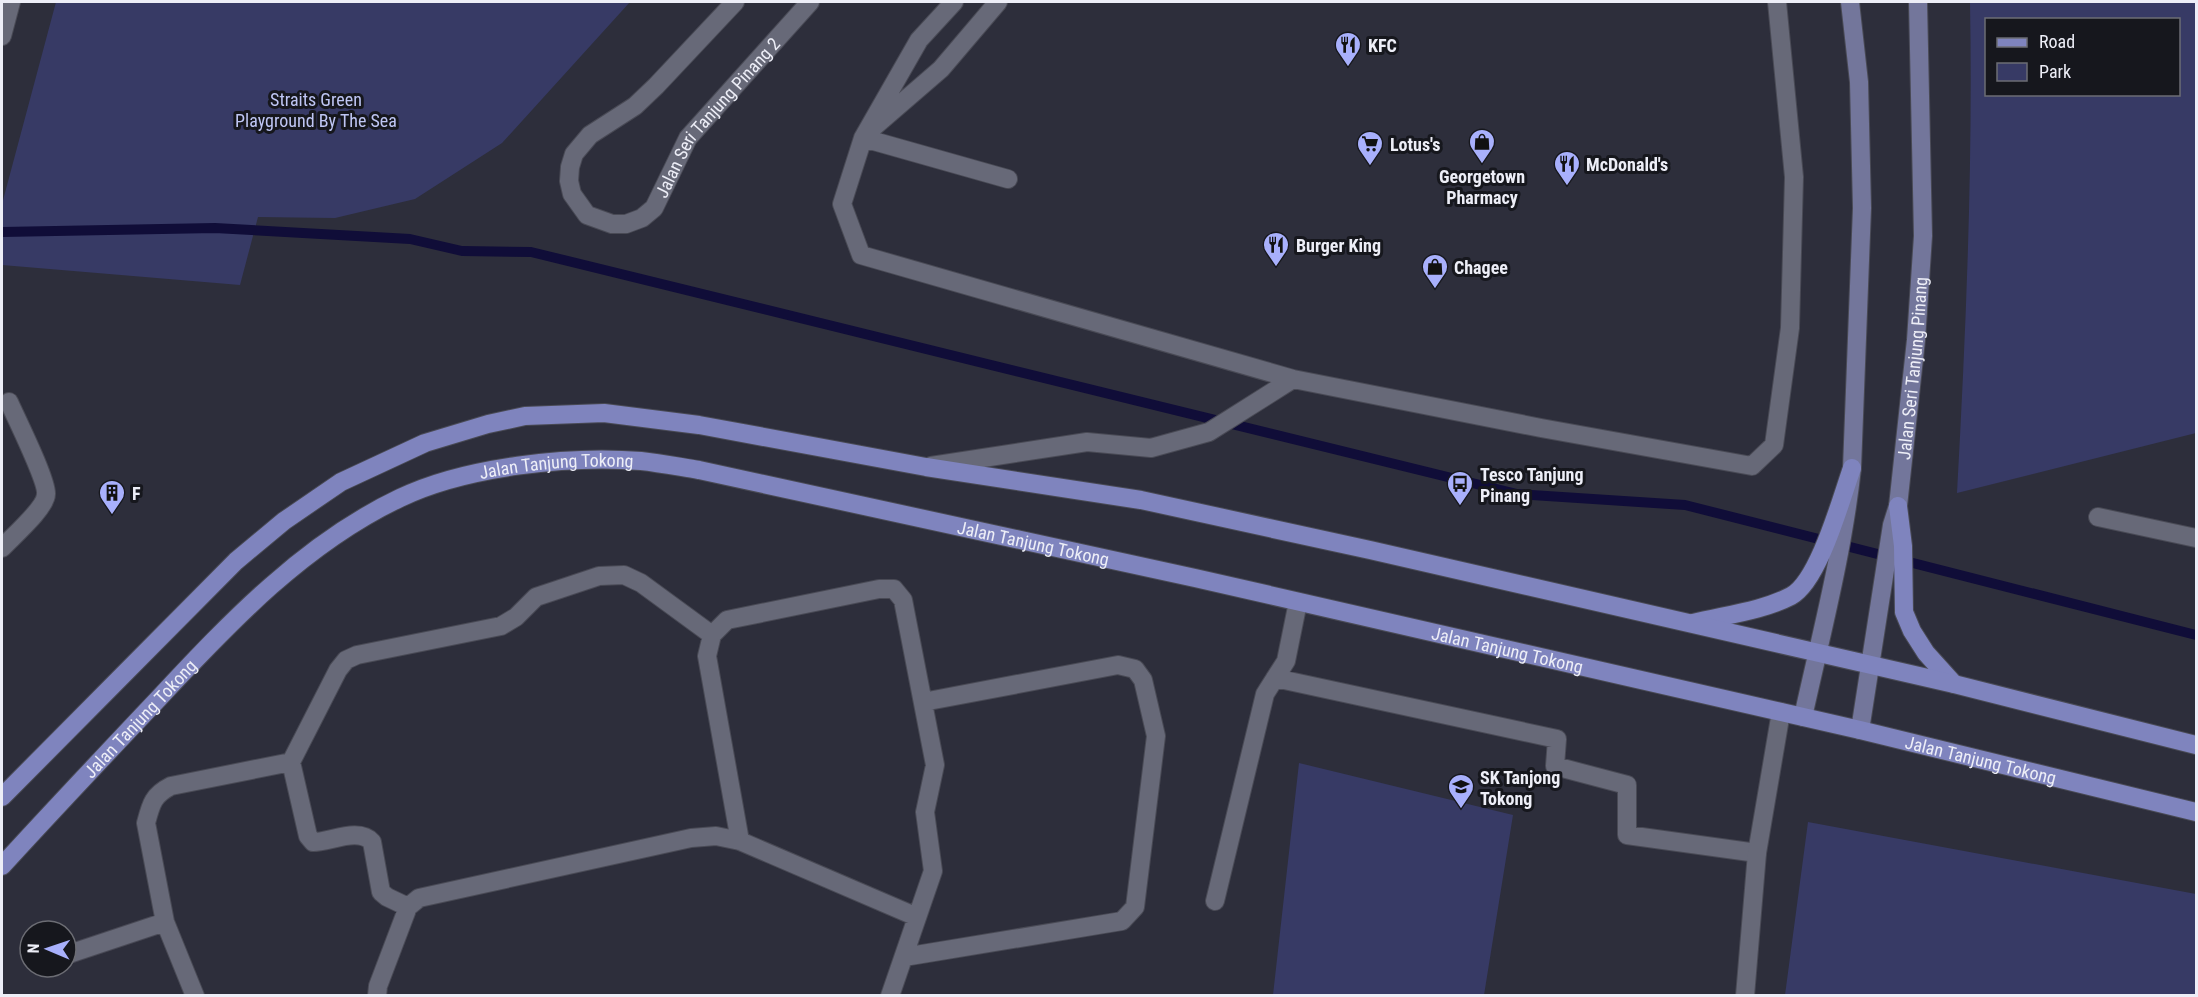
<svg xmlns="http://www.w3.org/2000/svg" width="2198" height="997" font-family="'Roboto Condensed',sans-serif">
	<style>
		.green { fill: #373a65; fill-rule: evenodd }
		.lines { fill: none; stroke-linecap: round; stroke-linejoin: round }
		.stream { stroke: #100d38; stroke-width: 10 }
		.service-casing { stroke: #494a55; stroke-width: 20 }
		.minor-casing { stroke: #494a55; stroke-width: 20 }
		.tertiary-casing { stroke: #494a55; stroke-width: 20 }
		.secondary-casing { stroke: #494a55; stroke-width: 20 }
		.primary-casing { stroke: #494a55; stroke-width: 20 }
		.service { stroke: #676978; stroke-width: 18 }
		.minor { stroke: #676978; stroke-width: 18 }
		.tertiary { stroke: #676978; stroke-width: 18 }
		.secondary { stroke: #73769b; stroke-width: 18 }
		.primary { stroke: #7f84be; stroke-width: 18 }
		.labels { text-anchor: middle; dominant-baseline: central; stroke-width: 6; stroke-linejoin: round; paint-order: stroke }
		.poi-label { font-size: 18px; font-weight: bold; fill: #edeef7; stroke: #16171d; text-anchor: start }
		.park-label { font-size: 18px; fill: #bfc6f4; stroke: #16171d }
		.street-label { font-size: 18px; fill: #edeef7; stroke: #16171d }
	</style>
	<rect width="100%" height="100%" fill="#2d2e3b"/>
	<path class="green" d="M 56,2 L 630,2 L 502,143 L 415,199 L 335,218 L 258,217 L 240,285 L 2,265 L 2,204 Z
		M 1970,2 L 2196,2 L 2196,433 L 1957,493 C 1966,329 1973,166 1970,2 ZM 1986,20 L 2178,20 L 2178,94 L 1986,94 Z
		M 1299,763 L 1513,815 L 1484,995 L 1273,995 Z
		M 1808,822 L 2196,894 L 2196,995 L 1785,995 Z"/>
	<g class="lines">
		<path class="stream" d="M 2,232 L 215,228 L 410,239 L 462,251 L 531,252 L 1517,494 L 1685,505 L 2196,635"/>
		<defs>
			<path id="service" d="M 954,2 L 919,40 L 863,138 L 842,204 L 861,255 L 1293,379 L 1541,428 L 1752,466 L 1774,445 L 1790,328 L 1794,177 L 1777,2
				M 2,36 L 11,2
				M 875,126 L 941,69 L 998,2
				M 863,138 L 1008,179
				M 931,466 L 1087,442 L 1151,448 L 1209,432 L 1293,379
				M 2,548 C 12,537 46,508 46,494 C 47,480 16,418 9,402
				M 1275,678 L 1557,739 L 1555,766 L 1627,785 L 1627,835 L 1757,853
				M 740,841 L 707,656 L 712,635 L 727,620 L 879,589 L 894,589 L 903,600 L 935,765 L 925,812 L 933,871 L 890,996
				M 1215,901 L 1265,694 L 1286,661 L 1298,602
				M 408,907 L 387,897 L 381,892 L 372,842 C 359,827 330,842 313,842 L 308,836 L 291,762 L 338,670 L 346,660 L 357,655 L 501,626 L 516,617 L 536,597 L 599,576 L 624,575 L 641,583 L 712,635
				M 165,922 L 146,823 C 151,804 153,795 171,786 L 291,762
				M 66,955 L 165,922 L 195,996
				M 904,957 L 1122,921 L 1135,907 L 1156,736 L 1143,680 L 1135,669 L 1118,665 L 923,702
				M 377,996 L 378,986 L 408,907 L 419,898 L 691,838 L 716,836 L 740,841 L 917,917"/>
			<path id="minor" d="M 2098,517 L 2196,538
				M 1745,996 L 1757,853 L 1781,712"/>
			<g id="tertiary">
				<path id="s1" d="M 735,2 L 656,86 L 635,106 L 590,135 L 574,154 L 570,167 L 569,181 L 572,194 L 587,215 L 612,224 L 626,224 L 642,218 L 654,208 L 688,138 L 810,2"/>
			</g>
			<g id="secondary">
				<path d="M 1803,717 C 1821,635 1843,552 1852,468 L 1862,208 L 1859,82 L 1850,2"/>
				<path id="s2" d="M 1860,730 L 1892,525 L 1898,506 L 1916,340 L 1923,236 L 1918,2"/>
			</g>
			<g id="primary">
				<path d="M 1898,506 L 1903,546 L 1904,612 L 1912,631 L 1926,653 L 1954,684"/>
				<path d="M 1693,623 C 1725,615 1762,611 1791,596 C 1819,581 1841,499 1852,468"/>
				<path d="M 2,797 L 236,561 L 284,521 L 341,482 L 425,443 L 488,424 L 525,416 L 604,413 L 699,425 L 926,467 L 1141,500 L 1370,550 L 1954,684 L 2196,745"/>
				<path id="s3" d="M 2,866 C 54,809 107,753 160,697 C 231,621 305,543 400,498 C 464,467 570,455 641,461 C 660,463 680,467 699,470 L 1195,578 L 1860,730 L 2196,812"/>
			</g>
		</defs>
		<use href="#service" class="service-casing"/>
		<use href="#minor" class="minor-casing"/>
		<use href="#tertiary" class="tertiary-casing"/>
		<use href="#secondary" class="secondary-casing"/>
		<use href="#primary" class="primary-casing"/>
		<use href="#service" class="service"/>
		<use href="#minor" class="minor"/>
		<use href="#tertiary" class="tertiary"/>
		<use href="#secondary" class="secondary"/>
		<use href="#primary" class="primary"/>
	</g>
	<defs>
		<symbol id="restaurant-pin" viewBox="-11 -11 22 30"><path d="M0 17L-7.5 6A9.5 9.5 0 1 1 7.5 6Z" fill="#a8b0fc" stroke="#16171d"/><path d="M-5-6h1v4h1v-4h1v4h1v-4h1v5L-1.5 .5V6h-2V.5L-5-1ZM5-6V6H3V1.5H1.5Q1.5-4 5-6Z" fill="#111"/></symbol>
		<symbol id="shop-pin" viewBox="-11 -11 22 30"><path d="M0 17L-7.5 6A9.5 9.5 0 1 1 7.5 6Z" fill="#a8b0fc" stroke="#16171d"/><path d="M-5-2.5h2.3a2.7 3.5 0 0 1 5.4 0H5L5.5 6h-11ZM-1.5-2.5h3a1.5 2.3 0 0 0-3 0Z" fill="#111"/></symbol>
		<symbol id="supermarket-pin" viewBox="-11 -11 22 30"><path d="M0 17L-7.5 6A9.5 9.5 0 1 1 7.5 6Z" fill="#a8b0fc" stroke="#16171d"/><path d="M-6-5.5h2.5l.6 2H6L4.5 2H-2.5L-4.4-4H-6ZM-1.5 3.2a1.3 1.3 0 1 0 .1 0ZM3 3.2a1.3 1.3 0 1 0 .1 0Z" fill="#111"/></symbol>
		<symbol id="bus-pin" viewBox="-11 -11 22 30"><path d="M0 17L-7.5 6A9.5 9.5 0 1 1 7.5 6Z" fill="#a8b0fc" stroke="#16171d"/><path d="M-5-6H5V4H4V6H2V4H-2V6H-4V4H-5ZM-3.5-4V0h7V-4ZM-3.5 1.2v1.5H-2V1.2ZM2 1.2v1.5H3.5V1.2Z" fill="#111"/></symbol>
		<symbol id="building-pin" viewBox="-11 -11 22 30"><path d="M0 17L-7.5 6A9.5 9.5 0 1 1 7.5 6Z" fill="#a8b0fc" stroke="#16171d"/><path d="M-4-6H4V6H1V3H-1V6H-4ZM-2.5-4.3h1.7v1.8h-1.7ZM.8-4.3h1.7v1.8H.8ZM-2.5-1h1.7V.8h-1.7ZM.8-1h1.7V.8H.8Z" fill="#111"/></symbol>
		<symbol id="school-pin" viewBox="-11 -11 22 30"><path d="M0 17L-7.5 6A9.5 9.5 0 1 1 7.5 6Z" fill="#a8b0fc" stroke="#16171d"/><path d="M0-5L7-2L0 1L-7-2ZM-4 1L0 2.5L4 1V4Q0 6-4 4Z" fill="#111"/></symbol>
	</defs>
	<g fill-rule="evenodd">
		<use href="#restaurant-pin" x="1333" y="30" width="30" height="40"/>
		<use href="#shop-pin" x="1467" y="127" width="30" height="40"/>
		<use href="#supermarket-pin" x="1355" y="129" width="30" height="40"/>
		<use href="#restaurant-pin" x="1552" y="149" width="30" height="40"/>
		<use href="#restaurant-pin" x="1261" y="230" width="30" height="40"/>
		<use href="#shop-pin" x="1420" y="252" width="30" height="40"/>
		<use href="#bus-pin" x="1445" y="469" width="30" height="40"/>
		<use href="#building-pin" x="97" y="478" width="30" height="40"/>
		<use href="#school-pin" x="1446" y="772" width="30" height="40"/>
	</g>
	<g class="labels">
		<g class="poi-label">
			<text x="1368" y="45">KFC</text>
			<text x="1390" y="144">Lotus's</text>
			<text x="1586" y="164">McDonald's</text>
			<text x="1482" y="176" text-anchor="middle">Georgetown<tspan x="1482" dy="21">Pharmacy</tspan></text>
			<text x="1296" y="245">Burger King</text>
			<text x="1454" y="267">Chagee</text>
			<text x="1480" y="474">Tesco Tanjung<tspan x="1480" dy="21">Pinang</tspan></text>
			<text x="132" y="493">F</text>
			<text x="1480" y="777">SK Tanjong<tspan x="1480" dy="21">Tokong</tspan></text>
		</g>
		<g class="park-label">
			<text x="316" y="99">Straits Green<tspan x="316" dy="21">Playground By The Sea</tspan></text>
		</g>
		<g class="street-label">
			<text stroke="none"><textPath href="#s1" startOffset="474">Jalan Seri Tanjung Pinang 2</textPath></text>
			<text stroke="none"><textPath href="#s2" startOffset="366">Jalan Seri Tanjung Pinang</textPath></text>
			<text stroke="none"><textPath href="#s3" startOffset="706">Jalan Tanjung Tokong</textPath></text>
			<text stroke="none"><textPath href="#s3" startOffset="1192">Jalan Tanjung Tokong</textPath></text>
			<text stroke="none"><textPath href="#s3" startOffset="1678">Jalan Tanjung Tokong</textPath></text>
			<text stroke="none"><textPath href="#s3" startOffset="202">Jalan Tanjung Tokong</textPath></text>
			<text stroke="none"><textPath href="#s3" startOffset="2164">Jalan Tanjung Tokong</textPath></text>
		</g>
	</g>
	<rect width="2198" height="997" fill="none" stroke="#edeef7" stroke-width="6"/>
	<rect x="1985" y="18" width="195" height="78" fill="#16171d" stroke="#6c6d74" stroke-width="1.5"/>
	<rect x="1997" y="38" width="30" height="9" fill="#7f84be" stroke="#6c6d74" stroke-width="1.5"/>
	<text x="2039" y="48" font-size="18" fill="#edeef7">Road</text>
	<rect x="1997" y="63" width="30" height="18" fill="#373a65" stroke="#6c6d74" stroke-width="1.5"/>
	<text x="2039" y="78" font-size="18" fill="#edeef7">Park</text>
	<g transform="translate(48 949) rotate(272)"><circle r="28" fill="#16171d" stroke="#6c6d74" stroke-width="1.5"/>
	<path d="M0-4.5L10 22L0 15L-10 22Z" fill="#a8b0fc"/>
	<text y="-9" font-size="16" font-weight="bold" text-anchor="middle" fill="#edeef7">N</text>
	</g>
</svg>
